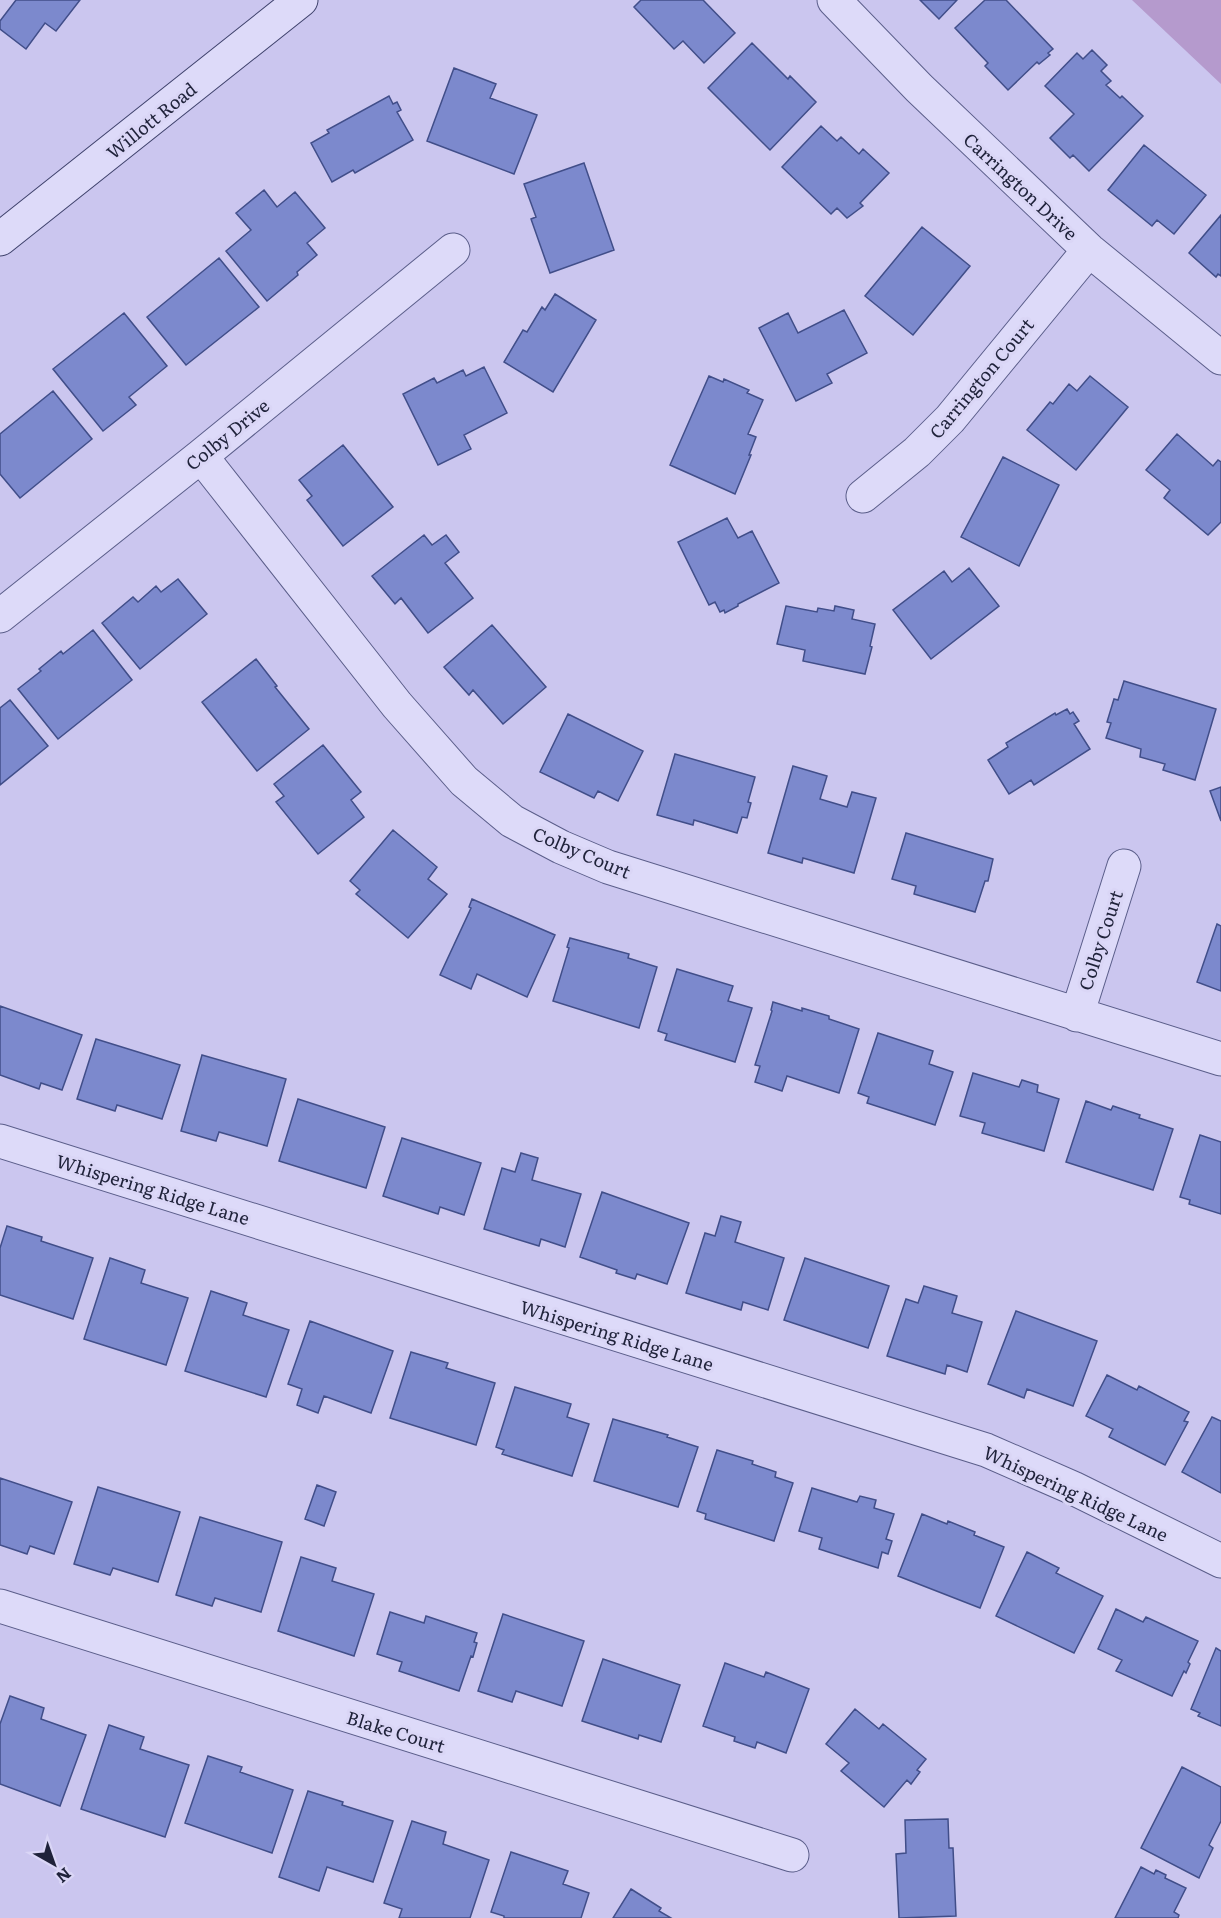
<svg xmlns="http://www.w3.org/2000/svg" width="1221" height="1918" font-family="Literata,serif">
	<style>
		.green { fill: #b59acd }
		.building { fill: #7c89cd; stroke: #414e89; stroke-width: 1.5 }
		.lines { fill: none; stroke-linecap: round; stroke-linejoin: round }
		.street-casing { stroke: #5b5e8a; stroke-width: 35 }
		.secondary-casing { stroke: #3f426c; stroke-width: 35 }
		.street { stroke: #dddaf9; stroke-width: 33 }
		.secondary { stroke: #dddaf9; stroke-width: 33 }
		.labels { text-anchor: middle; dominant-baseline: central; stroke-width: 6; stroke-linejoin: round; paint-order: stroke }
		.street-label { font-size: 18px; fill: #1f223a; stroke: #dad6f6 }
	</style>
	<rect width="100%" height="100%" fill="#cbc6ef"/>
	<path class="green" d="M 1132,0 L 1221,0 L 1221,84 Z"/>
	<path class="building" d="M 16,0 L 80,0 L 56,31 L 45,23 L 26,49 L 0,29 L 0,21 Z
		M 641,0 L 703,0 L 735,33 L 704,63 L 683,41 L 674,49 L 634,7 Z
		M 920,0 L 957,0 L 939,19 Z
		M 985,0 L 1006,0 L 1053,49 L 1048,53 L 1050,55 L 1039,64 L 1037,62 L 1008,90 L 985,66 L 988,63 L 955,28 Z
		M 752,43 L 788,79 L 790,76 L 816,102 L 770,150 L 708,88 Z
		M 1092,50 L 1107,65 L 1101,71 L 1111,81 L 1106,85 L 1120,98 L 1122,96 L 1143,116 L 1089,171 L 1073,155 L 1070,158 L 1050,138 L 1074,114 L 1045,86 L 1077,53 L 1083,59 Z
		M 454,68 L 496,84 L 490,98 L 537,115 L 514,174 L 427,141 Z
		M 389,96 L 393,104 L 397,102 L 401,110 L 397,112 L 413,140 L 355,173 L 353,170 L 332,182 L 311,143 L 329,133 L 327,130 Z
		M 821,126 L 837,141 L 841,137 L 859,154 L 863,149 L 889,173 L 860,203 L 863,206 L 847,218 L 837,208 L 831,214 L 782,167 Z
		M 1144,145 L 1206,195 L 1174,234 L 1157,220 L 1152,226 L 1108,190 Z
		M 584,163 L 614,250 L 550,273 L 531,219 L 536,217 L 524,184 Z
		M 264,190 L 277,207 L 295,192 L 325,228 L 307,243 L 317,255 L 297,272 L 298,275 L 267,301 L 226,251 L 251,230 L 236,213 Z
		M 1221,215 L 1221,276 L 1218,274 L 1216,277 L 1189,253 Z
		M 922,227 L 970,266 L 913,335 L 865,296 Z
		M 219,258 L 259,307 L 186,365 L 147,317 Z
		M 555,294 L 596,320 L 553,392 L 504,362 L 523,330 L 527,332 L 542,307 L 545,310 Z
		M 844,310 L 867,353 L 827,374 L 832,383 L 796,401 L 759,328 L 788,313 L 798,333 Z
		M 124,313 L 167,366 L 129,397 L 136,405 L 103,431 L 53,369 Z
		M 484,367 L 507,413 L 464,435 L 471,449 L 438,465 L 403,394 L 434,378 L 437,383 L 463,370 L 466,376 Z
		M 709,376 L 723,382 L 724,379 L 749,390 L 747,393 L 763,400 L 748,434 L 756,437 L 749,455 L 751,455 L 735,494 L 670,465 Z
		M 1090,376 L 1128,407 L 1076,470 L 1027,430 L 1050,402 L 1053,404 L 1069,384 L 1077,391 Z
		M 53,391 L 92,439 L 20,498 L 0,474 L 0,434 Z
		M 1177,434 L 1213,466 L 1218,460 L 1221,462 L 1221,522 L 1208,535 L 1164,498 L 1170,490 L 1146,470 Z
		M 343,445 L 393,507 L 343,546 L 307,500 L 312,496 L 299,480 Z
		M 1003,457 L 1059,485 L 1019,566 L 961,537 Z
		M 727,518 L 738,538 L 752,531 L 779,583 L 738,604 L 738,606 L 725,613 L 724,610 L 720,612 L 715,602 L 709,605 L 678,542 Z
		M 424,535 L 432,545 L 446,535 L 459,552 L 445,563 L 473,598 L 428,633 L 401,598 L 395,604 L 372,576 Z
		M 969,568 L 999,606 L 931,659 L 893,610 L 944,571 L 952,582 Z
		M 178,579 L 207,614 L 140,669 L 102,623 L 133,597 L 138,602 L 156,586 L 161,592 Z
		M 786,606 L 817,612 L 818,608 L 834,611 L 835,606 L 854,610 L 852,619 L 875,624 L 870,646 L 872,647 L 865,674 L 803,661 L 805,650 L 777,644 Z
		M 492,625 L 546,687 L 503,724 L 473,690 L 469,695 L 444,667 Z
		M 93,630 L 132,680 L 58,739 L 18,689 L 41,671 L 39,669 L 61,651 L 63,654 Z
		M 256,659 L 277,686 L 275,687 L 309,729 L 257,771 L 202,702 Z
		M 1124,681 L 1216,709 L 1195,780 L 1163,770 L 1165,764 L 1140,757 L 1141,749 L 1106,738 L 1111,723 L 1107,722 L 1114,699 L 1118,700 Z
		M 10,700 L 48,746 L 0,785 L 0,708 Z
		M 1067,709 L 1070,714 L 1073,712 L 1079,721 L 1074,724 L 1090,749 L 1034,785 L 1031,780 L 1009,794 L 988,760 L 1008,747 L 1006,743 L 1055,713 L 1056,715 Z
		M 568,714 L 643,751 L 618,801 L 598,791 L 594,798 L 540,772 Z
		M 323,745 L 361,792 L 351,800 L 364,817 L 318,854 L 276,802 L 284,796 L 274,784 Z
		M 675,754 L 755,777 L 748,802 L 751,803 L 747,818 L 742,817 L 737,833 L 694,820 L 693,825 L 657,815 Z
		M 793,766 L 827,776 L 820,799 L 847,807 L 852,792 L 876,798 L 854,873 L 803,858 L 802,863 L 768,853 Z
		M 1221,787 L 1221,821 L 1210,791 Z
		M 393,830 L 437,867 L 428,879 L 447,894 L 408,938 L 356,894 L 360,890 L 350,881 Z
		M 906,833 L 993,859 L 988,881 L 985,881 L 975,912 L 914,894 L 916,886 L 892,879 Z
		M 472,899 L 555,935 L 527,997 L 477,974 L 471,989 L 440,975 L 471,908 L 469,907 Z
		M 1217,924 L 1221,926 L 1221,991 L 1197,982 Z
		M 570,938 L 629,954 L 628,958 L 657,967 L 639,1028 L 553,1001 L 569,948 L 567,947 Z
		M 677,969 L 733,986 L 728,1001 L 752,1008 L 735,1062 L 665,1040 L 667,1034 L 658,1031 Z
		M 773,1002 L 802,1011 L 802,1008 L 829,1016 L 829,1019 L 859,1029 L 839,1093 L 787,1076 L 782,1091 L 755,1082 L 760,1066 L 755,1065 L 772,1011 L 771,1010 Z
		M 0,1006 L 82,1035 L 62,1090 L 41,1083 L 39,1089 L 0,1075 Z
		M 878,1033 L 933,1051 L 929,1064 L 953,1072 L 935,1125 L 867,1103 L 869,1097 L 858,1093 Z
		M 96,1039 L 180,1065 L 162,1119 L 117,1105 L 115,1111 L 77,1099 Z
		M 202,1055 L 286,1079 L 267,1146 L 219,1132 L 216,1141 L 181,1131 Z
		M 973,1073 L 1019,1087 L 1022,1080 L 1038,1085 L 1037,1092 L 1059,1099 L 1044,1151 L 982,1133 L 985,1123 L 960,1116 Z
		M 298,1099 L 385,1127 L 366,1188 L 279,1161 Z
		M 1086,1101 L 1111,1110 L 1113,1106 L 1140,1115 L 1139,1118 L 1173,1129 L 1153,1190 L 1066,1162 Z
		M 1200,1135 L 1221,1142 L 1221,1214 L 1189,1204 L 1190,1200 L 1180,1197 Z
		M 402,1138 L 481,1163 L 464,1215 L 440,1207 L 438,1214 L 383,1196 Z
		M 521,1153 L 538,1158 L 532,1180 L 581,1194 L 565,1247 L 541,1239 L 539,1246 L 484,1229 L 502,1168 L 515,1172 Z
		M 602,1192 L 689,1223 L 667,1284 L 637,1274 L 635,1279 L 616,1273 L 617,1270 L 580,1257 Z
		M 721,1216 L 741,1222 L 735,1242 L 784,1258 L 768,1310 L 743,1302 L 741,1310 L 686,1293 L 705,1233 L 715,1236 Z
		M 7,1226 L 42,1237 L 41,1241 L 93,1258 L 73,1319 L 0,1295 L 0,1248 Z
		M 110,1258 L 145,1270 L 141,1283 L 188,1298 L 166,1365 L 84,1339 Z
		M 805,1258 L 889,1286 L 868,1348 L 784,1320 Z
		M 924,1286 L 957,1296 L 952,1313 L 982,1322 L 967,1372 L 947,1365 L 945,1374 L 887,1356 L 906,1299 L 918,1303 Z
		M 211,1291 L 247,1303 L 243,1315 L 289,1330 L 266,1397 L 185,1371 Z
		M 1016,1311 L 1097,1341 L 1073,1406 L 1027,1389 L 1024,1398 L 988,1384 Z
		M 310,1321 L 393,1351 L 371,1413 L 324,1396 L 318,1413 L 297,1405 L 302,1389 L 288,1384 Z
		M 411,1352 L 448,1363 L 446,1368 L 495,1383 L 476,1445 L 390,1418 Z
		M 1107,1375 L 1137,1390 L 1139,1386 L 1189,1412 L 1184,1421 L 1188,1422 L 1165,1465 L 1109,1437 L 1113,1429 L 1086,1416 Z
		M 515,1387 L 571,1404 L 567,1417 L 589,1424 L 572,1476 L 502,1454 L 504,1450 L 496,1447 Z
		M 1212,1417 L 1221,1421 L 1221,1493 L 1182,1472 Z
		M 613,1419 L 668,1435 L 667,1437 L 698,1447 L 678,1507 L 594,1481 Z
		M 717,1450 L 753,1461 L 752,1464 L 776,1472 L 775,1477 L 793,1483 L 774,1541 L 705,1519 L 706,1514 L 697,1511 Z
		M 0,1478 L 72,1502 L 54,1554 L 30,1546 L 27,1554 L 0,1545 Z
		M 317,1485 L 336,1492 L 324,1526 L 305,1519 Z
		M 98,1487 L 180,1512 L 158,1582 L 113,1568 L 110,1575 L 74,1564 Z
		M 812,1488 L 857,1502 L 860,1496 L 876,1500 L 874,1508 L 894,1514 L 886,1539 L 892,1541 L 888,1554 L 882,1552 L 878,1568 L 819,1549 L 822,1538 L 799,1531 Z
		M 922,1514 L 947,1524 L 948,1521 L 975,1532 L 974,1535 L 1004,1547 L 980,1608 L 898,1576 Z
		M 200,1517 L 282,1542 L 261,1612 L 215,1598 L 212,1606 L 176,1595 Z
		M 1027,1552 L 1059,1568 L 1056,1573 L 1103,1596 L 1074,1653 L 996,1616 Z
		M 301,1557 L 336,1568 L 332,1581 L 374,1594 L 354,1656 L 278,1631 Z
		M 1116,1609 L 1143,1622 L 1146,1617 L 1198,1641 L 1188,1662 L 1190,1664 L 1186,1673 L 1184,1671 L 1172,1696 L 1116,1671 L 1122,1660 L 1098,1649 Z
		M 390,1612 L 424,1623 L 426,1616 L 477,1633 L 474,1642 L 477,1643 L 473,1657 L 471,1656 L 459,1691 L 399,1671 L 402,1662 L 377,1654 Z
		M 503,1614 L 584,1641 L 562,1706 L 516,1691 L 512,1702 L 478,1691 Z
		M 1216,1648 L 1221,1651 L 1221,1726 L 1198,1716 L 1200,1713 L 1191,1709 Z
		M 603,1659 L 680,1685 L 661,1742 L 639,1735 L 638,1739 L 582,1721 Z
		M 725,1663 L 764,1677 L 766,1672 L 809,1689 L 786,1753 L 757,1742 L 755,1748 L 734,1741 L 735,1737 L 703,1726 Z
		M 10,1696 L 44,1708 L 41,1719 L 86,1735 L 60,1806 L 0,1784 L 0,1724 Z
		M 855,1709 L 879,1729 L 883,1724 L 926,1759 L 917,1770 L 920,1772 L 911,1784 L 907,1780 L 884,1807 L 841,1771 L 849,1763 L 826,1744 Z
		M 109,1725 L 144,1737 L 140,1749 L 189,1765 L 165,1837 L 81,1809 Z
		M 208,1756 L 242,1767 L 240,1772 L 293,1790 L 272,1853 L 185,1823 Z
		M 1182,1767 L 1221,1787 L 1221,1821 L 1209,1845 L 1213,1848 L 1199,1878 L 1141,1848 Z
		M 308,1791 L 343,1802 L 342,1805 L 393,1821 L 373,1882 L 327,1867 L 319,1891 L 279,1877 Z
		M 948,1819 L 949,1848 L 953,1848 L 956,1916 L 899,1918 L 896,1854 L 906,1853 L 905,1820 Z
		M 412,1821 L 446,1832 L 443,1844 L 489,1860 L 470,1918 L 399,1918 L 402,1909 L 384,1903 Z
		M 511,1852 L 568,1871 L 563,1884 L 589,1893 L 581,1918 L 504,1918 L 504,1916 L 491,1912 Z
		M 1141,1867 L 1154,1874 L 1156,1870 L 1166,1875 L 1165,1878 L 1186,1888 L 1174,1912 L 1179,1915 L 1178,1918 L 1115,1918 Z
		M 631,1889 L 661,1908 L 659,1911 L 671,1918 L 613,1918 Z"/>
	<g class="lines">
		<defs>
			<path id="street" d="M 834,0 L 919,88 L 1089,250 L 1221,358
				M 201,456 L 397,705 L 464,781 L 512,821 L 561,847 L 608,867 L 1221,1059
				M 863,496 L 917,452 L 950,419 L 1089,250
				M 0,616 L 201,456 L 453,250
				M 1077,1015 L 1124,866
				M 0,1141 L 986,1450 L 1073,1488 L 1221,1561
				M 0,1606 L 792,1855"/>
			<path id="secondary" d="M 0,239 L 301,0"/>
		</defs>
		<use href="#street" class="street-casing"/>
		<use href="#secondary" class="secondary-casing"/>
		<use href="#street" class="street"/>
		<use href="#secondary" class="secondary"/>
	</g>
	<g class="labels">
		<g class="street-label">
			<text transform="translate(151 120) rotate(-39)">Willott Road</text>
			<text transform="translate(1021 186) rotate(43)">Carrington Drive</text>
			<text transform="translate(981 378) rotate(-50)">Carrington Court</text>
			<text transform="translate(227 434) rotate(-39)">Colby Drive</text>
			<text transform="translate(582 852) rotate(23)">Colby Court</text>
			<text transform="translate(1100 940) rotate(-72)">Colby Court</text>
			<text transform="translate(153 1189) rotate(17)">Whispering Ridge Lane</text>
			<text transform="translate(617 1335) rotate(17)">Whispering Ridge Lane</text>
			<text transform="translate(1076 1493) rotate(25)">Whispering Ridge Lane</text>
			<text transform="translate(396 1731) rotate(17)">Blake Court</text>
		</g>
	</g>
	<g transform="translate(54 1864) rotate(140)" stroke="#dad6f6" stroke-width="4.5" paint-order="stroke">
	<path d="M0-4.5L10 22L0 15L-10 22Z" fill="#1f223a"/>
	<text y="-9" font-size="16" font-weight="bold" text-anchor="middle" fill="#1f223a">N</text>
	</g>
</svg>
